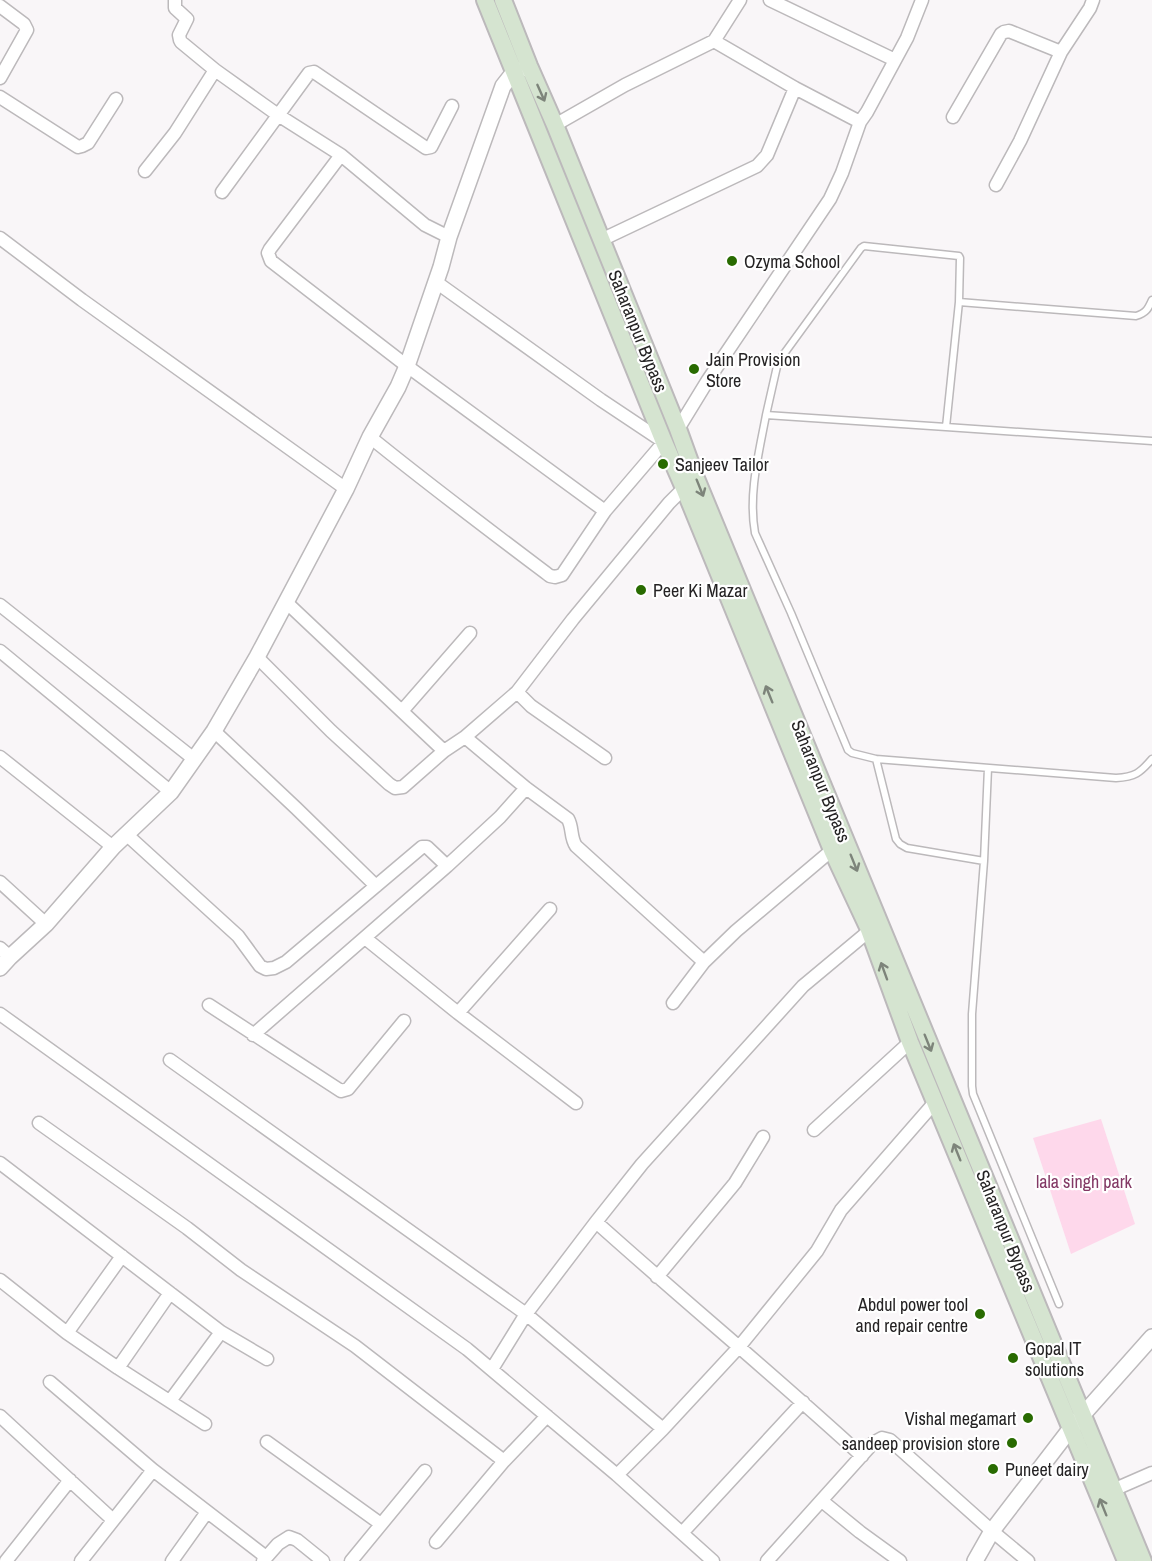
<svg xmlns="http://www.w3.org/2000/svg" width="1152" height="1561" font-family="'Archivo Narrow',sans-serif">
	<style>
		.green { fill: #fed8eb }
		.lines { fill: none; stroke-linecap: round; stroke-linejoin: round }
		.service-casing { stroke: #bcb9bb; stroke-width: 9 }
		.minor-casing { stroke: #bcb9bb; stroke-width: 15 }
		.tertiary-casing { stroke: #bcb9bb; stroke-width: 18 }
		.secondary-casing { stroke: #bcb9bb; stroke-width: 20 }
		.service { stroke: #fff; stroke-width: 6 }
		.minor { stroke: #fff; stroke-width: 12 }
		.tertiary { stroke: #fff; stroke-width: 15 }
		.secondary { stroke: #d5e4d0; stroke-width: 16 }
		.oneway { stroke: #7d847a }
		.poi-dot { fill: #296b01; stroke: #fff; stroke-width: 2 }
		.labels { text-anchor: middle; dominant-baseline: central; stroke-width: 4.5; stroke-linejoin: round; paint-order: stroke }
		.poi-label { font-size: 18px; fill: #252324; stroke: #fff; text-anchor: start }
		.street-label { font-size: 18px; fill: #252324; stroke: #fff }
		.park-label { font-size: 18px; fill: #833965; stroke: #fff }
	</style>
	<rect width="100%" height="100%" fill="#f9f6f8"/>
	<path class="green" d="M 1101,1119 L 1135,1224 L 1071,1254 L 1033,1138 Z"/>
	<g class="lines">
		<defs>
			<path id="service" d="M 1152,300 C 1148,309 1146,313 1136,316 L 959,302 L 946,427 L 1152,441
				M 766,415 L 778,362 L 861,248 L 864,246 L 959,256 L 960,258 L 959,302
				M 946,427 L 766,415 C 759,453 748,494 755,533 L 791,613 L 848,750 L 852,753 L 876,759 L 1116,778 C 1135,777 1140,773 1152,759
				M 876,759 L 896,839 L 900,844 L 907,848 L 984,861
				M 988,768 L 984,861 L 972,1014 L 972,1086 L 973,1094 L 1059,1304"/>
			<path id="minor" d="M 175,0 L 175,8 L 187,19 L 179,35 L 180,40 L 181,42 L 215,70 L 278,115 L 341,155 L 425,225 L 449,237
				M 770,0 L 895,60
				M 0,6 L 24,24 L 27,30 L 0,78
				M 714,41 L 795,88 L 860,122
				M 0,97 L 78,147 L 82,146 L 88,143 L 116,99
				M 953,117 L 1001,34 L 1004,32 L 1009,31 L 1061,52
				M 555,125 L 625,85 L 714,41 L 740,0
				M 341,155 L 270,249 L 268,253 L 271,261 L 407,366 L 605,511
				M 145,171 L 175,133 L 215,70
				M 996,185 L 1020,141 L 1061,52 L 1090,8 L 1093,0
				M 222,192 L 309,73 L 314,72 L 426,148 L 431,147 L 452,106
				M 0,238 L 82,300 L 346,489
				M 601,240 L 757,166 L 767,155 L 795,88
				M 678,429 L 708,380 L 830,199 L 842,173 L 860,122 L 867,112 L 907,38 L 922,0
				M 370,437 C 429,485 489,530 550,576 L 555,577 L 562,575 L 605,511 L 664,442 L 601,400 L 436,282
				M 286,602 L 444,751
				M 0,605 L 194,759
				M 0,651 L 171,792
				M 257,657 L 331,731 L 389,784 L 395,788 L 403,787 L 444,751 L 465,737 L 517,692 L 573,619 L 669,503 L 684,488
				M 517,692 L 531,706 L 605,758
				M 402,711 L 470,633
				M 214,731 L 296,808 L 376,886
				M 465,737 L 526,788 L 568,819 C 573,828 570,837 576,846 L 704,962
				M 0,757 L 113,847
				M 126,834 L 238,936 L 260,966 L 266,969 L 274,968 L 286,962 L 422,847 L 427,847 L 447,866
				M 0,882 L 46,924
				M 365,938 L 458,1013 L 576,1103
				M 0,948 L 10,957
				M 673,1003 L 704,962 L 736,931 L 832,850
				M 209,1005 L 341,1091 L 348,1089 L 404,1021
				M 458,1013 L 550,909
				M 0,1014 L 467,1349 L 617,1475 L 713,1561
				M 253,1035 L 447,866 L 500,817 L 526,788
				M 170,1060 L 526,1314 L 663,1429
				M 39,1123 L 187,1228 L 241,1270 L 355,1346 L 504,1461
				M 814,1130 L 910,1042
				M 0,1163 L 221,1332 L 267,1359
				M 596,1222 C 684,1301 775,1376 862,1456
				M 657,1277 L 735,1183 L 763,1137
				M 0,1280 L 67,1333 L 118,1368 L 205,1424
				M 67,1333 L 122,1256
				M 118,1368 L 170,1293
				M 492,1369 L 526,1314 L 596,1222 L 642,1164 L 803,986 L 869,931
				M 50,1382 L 153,1470 L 266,1557
				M 170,1401 L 221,1332
				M 0,1416 L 113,1520
				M 267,1442 L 381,1524
				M 617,1475 L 663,1429 L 739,1347 L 817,1251 L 841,1210 L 936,1101
				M 1113,1490 L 1152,1473
				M 822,1501 L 860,1532 L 900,1561
				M 682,1533 L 803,1402
				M 436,1542 L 504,1461 L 547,1416
				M 6,1561 L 70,1480
				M 81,1561 L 153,1470
				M 172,1561 L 207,1512
				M 263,1561 L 278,1544 L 289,1537 L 297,1540 L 323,1561
				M 351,1561 L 425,1471
				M 767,1561 L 873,1443 L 882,1438 L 890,1440 L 992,1531 L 1028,1561"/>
			<path id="tertiary" d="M 0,968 L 10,957 L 46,924 L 113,847 L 171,792 L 214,731 L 257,657 L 346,489 L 370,437 L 398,387 L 407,366 L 441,267 L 449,237 L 503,86 L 514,72 L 524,68
				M 975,1561 L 992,1531 L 1071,1428 L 1152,1337"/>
			<path id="secondary" d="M 485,0 L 664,442 L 684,488 L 832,850 L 868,927 L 910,1042 L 1126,1561
				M 503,0 L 529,66 L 555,125 L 678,429 L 695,476 L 1143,1561"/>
		</defs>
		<use href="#service" class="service-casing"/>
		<use href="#minor" class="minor-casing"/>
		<use href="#tertiary" class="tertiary-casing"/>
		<use href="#secondary" class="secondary-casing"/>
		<use href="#service" class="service"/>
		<use href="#minor" class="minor"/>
		<use href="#tertiary" class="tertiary"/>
		<use href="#secondary" class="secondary"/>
	</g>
	<defs><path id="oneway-shaft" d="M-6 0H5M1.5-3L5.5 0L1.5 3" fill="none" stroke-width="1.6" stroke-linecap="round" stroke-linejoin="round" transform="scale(1.5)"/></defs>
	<g class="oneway">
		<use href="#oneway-shaft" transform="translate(541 93) rotate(66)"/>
		<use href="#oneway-shaft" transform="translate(700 488) rotate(68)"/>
		<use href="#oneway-shaft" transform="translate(769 694) rotate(-112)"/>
		<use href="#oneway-shaft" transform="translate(854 863) rotate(68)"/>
		<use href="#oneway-shaft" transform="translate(884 971) rotate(-110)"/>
		<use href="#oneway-shaft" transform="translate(928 1043) rotate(68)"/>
		<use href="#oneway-shaft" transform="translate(957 1152) rotate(-112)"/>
		<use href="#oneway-shaft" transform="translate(1103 1507) rotate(-112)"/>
	</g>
	<g class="poi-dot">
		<circle cx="732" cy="261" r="6"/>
		<circle cx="694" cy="369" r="6"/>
		<circle cx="663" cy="464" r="6"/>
		<circle cx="641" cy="590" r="6"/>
		<circle cx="980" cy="1314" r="6"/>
		<circle cx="1013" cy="1358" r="6"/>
		<circle cx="1028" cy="1418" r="6"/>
		<circle cx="1012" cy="1443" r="6"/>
		<circle cx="993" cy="1469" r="6"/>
	</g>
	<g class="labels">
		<g class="poi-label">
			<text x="744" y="261">Ozyma School</text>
			<text x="706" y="359">Jain Provision<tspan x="706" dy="21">Store</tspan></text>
			<text x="675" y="464">Sanjeev Tailor</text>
			<text x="653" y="590">Peer Ki Mazar</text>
			<text x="968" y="1304" text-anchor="end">Abdul power tool<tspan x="968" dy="21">and repair centre</tspan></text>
			<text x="1025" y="1348">Gopal IT<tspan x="1025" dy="21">solutions</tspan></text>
			<text x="1016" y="1418" text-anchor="end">Vishal megamart</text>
			<text x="1000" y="1443" text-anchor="end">sandeep provision store</text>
			<text x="1005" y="1469">Puneet dairy</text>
		</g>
		<g class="street-label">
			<text transform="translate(638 331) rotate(68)">Saharanpur Bypass</text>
			<text transform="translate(821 781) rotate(68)">Saharanpur Bypass</text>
			<text transform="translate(1006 1231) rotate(68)">Saharanpur Bypass</text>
		</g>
		<g class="park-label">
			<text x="1084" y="1181">lala singh park</text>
		</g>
	</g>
</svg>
